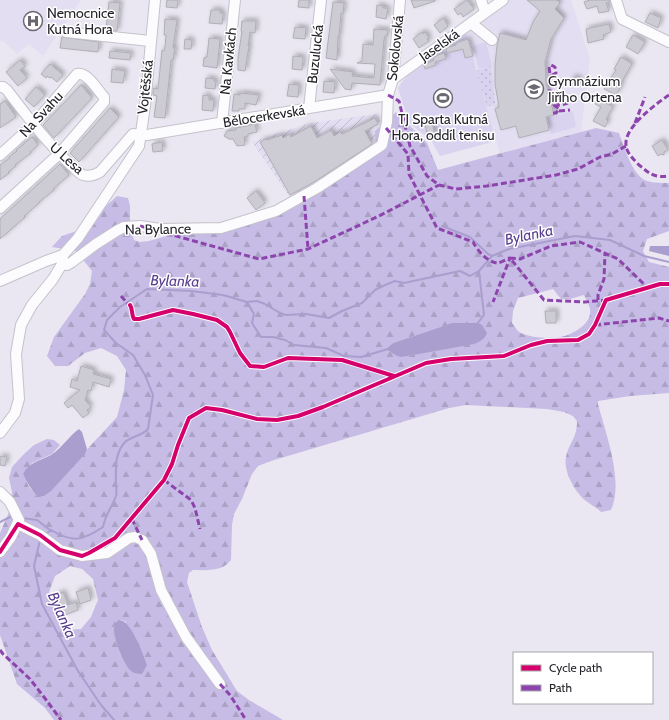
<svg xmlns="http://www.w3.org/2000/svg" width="669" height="720" font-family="Cabin,sans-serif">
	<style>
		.built { fill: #e3def1 }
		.industrial { fill: url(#industrial-furrows) }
		.forest { fill: url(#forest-firs); fill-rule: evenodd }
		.park { fill: #dad3f0 }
		.garden { fill: url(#garden-dots) }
		.water { fill: #aa9ece }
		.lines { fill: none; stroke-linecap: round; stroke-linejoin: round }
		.stream { stroke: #aa9ece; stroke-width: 2 }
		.building { fill: #cdccd4; stroke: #b0aeb6; filter: url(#shadow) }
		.minor-casing { stroke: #c4c2cb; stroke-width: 12 }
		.minor { stroke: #fcfbfd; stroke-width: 10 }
		.quiet { stroke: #8e44ad; stroke-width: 3; stroke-dasharray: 6 3; stroke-linecap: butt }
		.cycleway-casing { stroke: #fff; stroke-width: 6 }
		.cycleway { stroke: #d6006c; stroke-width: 4 }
		.labels { text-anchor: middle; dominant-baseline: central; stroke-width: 3; stroke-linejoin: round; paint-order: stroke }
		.poi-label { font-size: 14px; fill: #25232a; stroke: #fff; text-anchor: start }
		.street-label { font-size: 14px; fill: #25232a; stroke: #fff }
		.water-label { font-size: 15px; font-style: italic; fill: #583e8d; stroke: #fff }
	</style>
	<defs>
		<pattern id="industrial-furrows" width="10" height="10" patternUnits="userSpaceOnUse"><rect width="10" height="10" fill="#e3def1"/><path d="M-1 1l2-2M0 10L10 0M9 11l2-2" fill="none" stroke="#c3becf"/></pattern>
		<pattern id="forest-firs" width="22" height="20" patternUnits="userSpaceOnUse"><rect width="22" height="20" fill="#c6bce5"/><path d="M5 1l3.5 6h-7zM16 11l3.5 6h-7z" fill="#aaa1c5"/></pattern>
		<pattern id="garden-dots" width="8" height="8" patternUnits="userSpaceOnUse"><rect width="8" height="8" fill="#dad3f0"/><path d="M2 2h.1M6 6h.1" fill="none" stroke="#bbb5ce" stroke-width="1.8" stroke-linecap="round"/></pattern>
		<filter id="shadow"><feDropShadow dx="2.5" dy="-2.5" stdDeviation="2" flood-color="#0004"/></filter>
	</defs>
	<rect width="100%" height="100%" fill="#eae7f2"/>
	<path class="built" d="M 0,0 L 81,0 L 43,56 L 29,44 L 17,54 L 2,40 L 0,42 Z
		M 508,0 L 571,0 L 590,59 L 581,132 L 500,154 L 466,33 Z"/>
	<path class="industrial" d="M 378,114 L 386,145 L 296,206 L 252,142 L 310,123 Z"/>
	<path class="forest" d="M 396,112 L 427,143 L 438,170 L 596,128 L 619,133 C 624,146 632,176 647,181 C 654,183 662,183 669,183 L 669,231 L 647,239 L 643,251 L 649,262 L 669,267 L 669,393 L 630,396 L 598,401 L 598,404 C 606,435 624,481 611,510 L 601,512 C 596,507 591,505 586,501 C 575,492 563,471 566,457 C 569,442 577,439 577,421 L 573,416 L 564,412 L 547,409 L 466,405 L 449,408 L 271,461 L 258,466 L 252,474 L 242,499 L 234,514 L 232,525 L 231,560 C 222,572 206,570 193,570 L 189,573 L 187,582 L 202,627 L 212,650 L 237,691 L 249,700 L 283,720 L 54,720 L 45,708 L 17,684 L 0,635 L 0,533 L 9,512 L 12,492 L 9,478 L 12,467 L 23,455 L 34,445 L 47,439 L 54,440 L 60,445 L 52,454 L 32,463 L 23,474 L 29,487 L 37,496 L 44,496 L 117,417 L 124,390 L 126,370 L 117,356 L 101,348 L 85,353 L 68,366 L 55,366 L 47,356 L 54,337 L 85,294 L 90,284 L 92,271 L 76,251 L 52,247 L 62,236 L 91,226 L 106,206 L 117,196 L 128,198 L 130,206 L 130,227 L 134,240 L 140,242 L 149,241 L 170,235 L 219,232 L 308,196 L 376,154 L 375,131 ZM 553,289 L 561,299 L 570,299 L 584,295 C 586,300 590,305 590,310 C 592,324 572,335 560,337 C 550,339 526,338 518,331 C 516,329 514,325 512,323 L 513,311 L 518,298 ZM 443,326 L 425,352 L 402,357 L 386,349 L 393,343 ZM 70,566 L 82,569 L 93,579 L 98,600 L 91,617 L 81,629 L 68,630 L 60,619 L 49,592 L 55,576 ZM 118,620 L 121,620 L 126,622 L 122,656 C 117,643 111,634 118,620 Z"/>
	<path class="park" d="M 466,33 L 496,141 L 440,156 L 431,140 L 409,123 L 398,88 C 413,64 442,49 466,33 Z
		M 486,42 L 492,66 L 479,69 L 473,46 Z
		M 573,111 L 576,127 L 551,134 L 547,118 Z"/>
	<path class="garden" d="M 491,66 L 495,104 L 487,107 L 476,71 Z"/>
	<path class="water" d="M 650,246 L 669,246 L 669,256 L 649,251 Z
		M 452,323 L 478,323 L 482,325 L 487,333 C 485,339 479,342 474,344 L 402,357 L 397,356 L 386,349 L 393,343 Z
		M 79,429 L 82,432 L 87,449 L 85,454 L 51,491 L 44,496 L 37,496 C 31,489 27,483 23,474 C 29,462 40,461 51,455 C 62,448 69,436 79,429 Z
		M 118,620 C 131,618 143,655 147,665 L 142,674 C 137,674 133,673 130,670 C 124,664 113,637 114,629 C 114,626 116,623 118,620 Z"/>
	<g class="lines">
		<path class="stream" d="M 442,226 L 470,237 L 488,254 L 492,256
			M 247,302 L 254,314 L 252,323 L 261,337 L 273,337 L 285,340 L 294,345 L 326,348 L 344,356 L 361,357 L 388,349
			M 477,324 L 484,315 L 479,271
			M 22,518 L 37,520 L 50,530
			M 0,522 L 10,517 L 13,517
			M 46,534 L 51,530 C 73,543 82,541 103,527 C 105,515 112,507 116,496 C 117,492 116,487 116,484 C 116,470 114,454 125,442 C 130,437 142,436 148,429 L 153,395 L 145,375 L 133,355 L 116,343 L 104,330 L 107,320 L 120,307 L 147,289 L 191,291 L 223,295 L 247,302 L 257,301 L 265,304 L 280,313 L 286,315 L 306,314 L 329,318 L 342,311 L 362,303 L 375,290 L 385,285 L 395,281 L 404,283 L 460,271 L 470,276 L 479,271 L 492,256 L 509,249 L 575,236 L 610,240 L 644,256 L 669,262
			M 40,540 L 34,566 L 42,604 L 78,671 L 101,705 L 114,720"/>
	</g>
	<path class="building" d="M 167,0 L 178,0 L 177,8 L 166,7 Z
		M 299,0 L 309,0 L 309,8 L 298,7 Z
		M 411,0 L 435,0 L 435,1 L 414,8 Z
		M 467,0 L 474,9 L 463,17 L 461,13 L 458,15 L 454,9 Z
		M 527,0 L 557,0 L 560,3 L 555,9 L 564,18 L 551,39 L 545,62 L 546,83 L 554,115 L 546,117 L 549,130 L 519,138 L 516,126 L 501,130 L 495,109 L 499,107 L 495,84 L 495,65 L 497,46 L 500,33 L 526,40 L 533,22 L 540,11 Z
		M 590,0 L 610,0 L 610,2 L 606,3 L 609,11 L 599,13 L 597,6 L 587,9 L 584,2 Z
		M 109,2 L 120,3 L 117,31 L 106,30 Z
		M 333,2 L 344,3 L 343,14 L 341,13 L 339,36 L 338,36 L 337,60 L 326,58 Z
		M 377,5 L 383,6 L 383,8 L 388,8 L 386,19 L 376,17 Z
		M 211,10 L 220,10 L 220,13 L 223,13 L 222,24 L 209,23 Z
		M 650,13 L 661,18 L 658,28 L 645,22 Z
		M 443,18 L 448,26 L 440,33 L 434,25 Z
		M 165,19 L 177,20 L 173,48 L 175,48 L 173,60 L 171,60 L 165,118 L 154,117 L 157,96 L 153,95 L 153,88 L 158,89 L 162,50 L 164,51 L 165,47 L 166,35 L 164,35 Z
		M 242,21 L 256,21 L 255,33 L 250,32 L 248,46 L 249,46 L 245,71 L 238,70 L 238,58 L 242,31 L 241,31 Z
		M 609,24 L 611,32 L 603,35 L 604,39 L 588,43 L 586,29 Z
		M 295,27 L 306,28 L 305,39 L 293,38 Z
		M 374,29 L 388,30 L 387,36 L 385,36 L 384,40 L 380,85 L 352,83 L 351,90 L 345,89 L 330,69 L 353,72 L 352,76 L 374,78 L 375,64 L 357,63 L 362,61 L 363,44 L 373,45 Z
		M 422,32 L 423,34 L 425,32 L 429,38 L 427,39 L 429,41 L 419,48 L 413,39 Z
		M 633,35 L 645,42 L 638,54 L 626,47 Z
		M 62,37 L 99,42 L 98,52 L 60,48 Z
		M 209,38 L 220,39 L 217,68 L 203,66 L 204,58 L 207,57 Z
		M 185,39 L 192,40 L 191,49 L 184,49 Z
		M 468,39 L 473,56 L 465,58 L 463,49 L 447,53 L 446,49 L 449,47 L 456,45 L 456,43 Z
		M 110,51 L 131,53 L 130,60 L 109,58 Z
		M 444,53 L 446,59 L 435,62 L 436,65 L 425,69 L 424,65 L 434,60 L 433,58 L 438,55 Z
		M 293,56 L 303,57 L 302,70 L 292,69 Z
		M 621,57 L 632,64 L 621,83 L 622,84 L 616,95 L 604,89 L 616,70 L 614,69 Z
		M 20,60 L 25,66 L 20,70 L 27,78 L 18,86 L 6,72 Z
		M 50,64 L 63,75 L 57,82 L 51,77 L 50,78 L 47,76 L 46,78 L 41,74 Z
		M 112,69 L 125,71 L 123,83 L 111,82 Z
		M 573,77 L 578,78 L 581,82 L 578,86 L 573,86 L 571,82 Z
		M 206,78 L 214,79 L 214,81 L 216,81 L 215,89 L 205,88 Z
		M 324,81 L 335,82 L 334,93 L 323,92 Z
		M 289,84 L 299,85 L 298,97 L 287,96 Z
		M 81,85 L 92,98 L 54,138 L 43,125 Z
		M 36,87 L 45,95 L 34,107 L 25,99 Z
		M 240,93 L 259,95 L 256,105 L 245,103 L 245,109 L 239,109 L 239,111 L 232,111 L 234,94 L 240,95 Z
		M 203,95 L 209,96 L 209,100 L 214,100 L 213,111 L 202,110 Z
		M 598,99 L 613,107 L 606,119 L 608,121 L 605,127 L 593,121 L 601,107 L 595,104 Z
		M 5,101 L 16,117 L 0,128 L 0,104 Z
		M 110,108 L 119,117 L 79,162 L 70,153 Z
		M 375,118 L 378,124 L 365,131 L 372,144 L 314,182 L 290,195 L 260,142 L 266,139 L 267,140 L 282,135 L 283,138 L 290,134 L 291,137 L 311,126 L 317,138 L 331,130 L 334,136 L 340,132 L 342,134 Z
		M 432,123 L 435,135 L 428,137 L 425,124 Z
		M 255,124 L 257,132 L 248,134 L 248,136 L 244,137 L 245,145 L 237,146 L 233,139 L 229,139 L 224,136 L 227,131 L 236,130 L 236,128 Z
		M 32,137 L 38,145 L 30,152 L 31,153 L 15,165 L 16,166 L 8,172 L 9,173 L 0,180 L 0,165 L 10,158 L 9,157 L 17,151 L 16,150 L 24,144 L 24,143 Z
		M 662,140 L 668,150 L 664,152 L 664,155 L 661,154 L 658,156 L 652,146 Z
		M 162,142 L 163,151 L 153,152 L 152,144 Z
		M 60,164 L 69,175 L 53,189 L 54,190 L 39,202 L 39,203 L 24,216 L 25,217 L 0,239 L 0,219 Z
		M 256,191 L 265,203 L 256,210 L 247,198 Z
		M 545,311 L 556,311 L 556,323 L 546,323 Z
		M 81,366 L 94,370 L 93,374 L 111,379 L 109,387 L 93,382 L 91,391 L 88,390 L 85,400 L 91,407 L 87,410 L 89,413 L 83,418 L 72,405 L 68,408 L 64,403 L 80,390 L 70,387 L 72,379 L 77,381 Z
		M 0,456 L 7,457 L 5,466 L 0,465 Z
		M 88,588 L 91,600 L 80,604 L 76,592 Z
		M 63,592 L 68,605 L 76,602 L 78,610 L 65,615 L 56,595 Z"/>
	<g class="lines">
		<defs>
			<path id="minor" d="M 481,0 L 485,12
				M 616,0 L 622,19 L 669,42
				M 471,23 L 492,40
				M 66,32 L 150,41
				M 393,79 L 503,0
				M 0,87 L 3,87 L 7,90 C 27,116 47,143 71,165 C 75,168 78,173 83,175 C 90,177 95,175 100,172 L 133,134 L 147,135 L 388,95
				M 309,108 L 321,0
				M 222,123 L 235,0
				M 0,155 L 33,125 L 77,74 C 88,72 97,90 104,97 L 104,102 L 59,154 L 0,208
				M 62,264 L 67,265 L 72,262 L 96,244 L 118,230 L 124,227 L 140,226 L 161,229 L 221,228 L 276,211 L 317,188 L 382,145 L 387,122 L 388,95 L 393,79 L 400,0
				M 62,264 L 63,255 L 78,238 L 139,146 L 145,106 L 155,0
				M 0,281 L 46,261 L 63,255
				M 0,433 L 15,413 L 19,399 L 16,354 L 21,325 L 32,305 L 53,279 L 62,264
				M 0,492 L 10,502 L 19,520 L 11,537 L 0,552
				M 18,524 L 40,535 L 60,550 L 82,556 L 107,553 L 129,538 L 135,537 L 142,540 L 151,554 L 161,590 L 186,637 L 220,684"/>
		</defs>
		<use href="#minor" class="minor-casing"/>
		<use href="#minor" class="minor"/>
		<path class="quiet" d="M 549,67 L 550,74 L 552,75 L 556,73 L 555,67 L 551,65
			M 550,93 L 555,94 L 557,92 L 561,95 L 557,97 L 555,94
			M 548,94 L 550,93 L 549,80 L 552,75
			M 388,95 L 399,101 L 410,146 L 427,176 L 439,185 L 456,189 L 487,186 L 556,175 L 578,169 L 600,157 L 612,154 L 626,146
			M 669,95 C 656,104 624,127 626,145 C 626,152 634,160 639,165 C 650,174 654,178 669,176
			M 557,101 L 558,105 L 561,105 L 568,103
			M 559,111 L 570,110
			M 553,113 L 556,113 L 559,109 L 554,105 L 554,102
			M 635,123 L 645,97
			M 386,128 L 408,154 L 409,174 L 437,228 L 473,242 C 477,250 488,263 498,263 C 502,262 507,259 510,258 L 493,302
			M 304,196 L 308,249
			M 140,226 L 259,259 L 308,249 L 379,216 L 439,185
			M 121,296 L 132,308
			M 598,300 L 598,295 L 604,279 L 605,253
			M 607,300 L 585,302 L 544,300 L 510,258 L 520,259 L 551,246 L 580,242 L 618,259 L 648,288
			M 595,325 L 659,318 L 669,321
			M 164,480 L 191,500 L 195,508 L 200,529
			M 132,519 L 142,540
			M 0,650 L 3,654 L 30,679 L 47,701 L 61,720
			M 220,684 L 230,695 L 246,720"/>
		<defs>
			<path id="cycleway" d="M 130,305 C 133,309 131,314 134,319 L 139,319 L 173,310 L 193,314 L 217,320 L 227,327 L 230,332 L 240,353 L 250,366 L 264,367 L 288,358 L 342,360 L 394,376
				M 0,552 L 18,524 L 40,535 L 60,550 L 82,556 L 89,553 L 115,538 L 164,480 L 172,464 L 178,445 L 189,418 L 206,408 L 222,410 L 257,419 L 277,420 L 298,416 L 323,407 L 426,363 L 451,359 L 504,356 L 531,345 L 547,341 L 578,340 L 589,334 L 595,325 L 606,300 L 660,284 L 669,284"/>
		</defs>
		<use href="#cycleway" class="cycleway-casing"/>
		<use href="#cycleway" class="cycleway"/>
	</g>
	<defs>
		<symbol id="hospital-ring" viewBox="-11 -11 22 22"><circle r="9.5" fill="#fff" stroke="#6a6870" stroke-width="1.5"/><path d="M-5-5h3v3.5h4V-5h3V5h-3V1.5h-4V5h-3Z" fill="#6a6870"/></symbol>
		<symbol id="university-ring" viewBox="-11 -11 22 22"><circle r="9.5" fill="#fff" stroke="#6a6870" stroke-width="1.5"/><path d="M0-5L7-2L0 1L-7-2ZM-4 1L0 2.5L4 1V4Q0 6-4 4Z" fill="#6a6870"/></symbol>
		<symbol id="stadium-ring" viewBox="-11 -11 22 22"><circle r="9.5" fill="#fff" stroke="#6a6870" stroke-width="1.5"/><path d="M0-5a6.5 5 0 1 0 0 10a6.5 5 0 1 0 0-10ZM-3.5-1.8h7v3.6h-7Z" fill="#6a6870"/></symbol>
	</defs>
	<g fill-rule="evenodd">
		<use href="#hospital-ring" x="22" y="10" width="22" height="22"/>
		<use href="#university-ring" x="523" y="78" width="22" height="22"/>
		<use href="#stadium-ring" x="432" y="87" width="22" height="22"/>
	</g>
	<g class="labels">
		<g class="poi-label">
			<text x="47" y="13">Nemocnice<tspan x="47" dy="16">Kutná Hora</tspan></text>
			<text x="548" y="81">Gymnázium<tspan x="548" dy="16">Jiřího Ortena</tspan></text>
			<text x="443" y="119" text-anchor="middle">TJ Sparta Kutná<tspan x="443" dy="16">Hora, oddíl tenisu</tspan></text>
		</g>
		<g class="street-label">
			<text transform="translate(439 45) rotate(-35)">Jaselská</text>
			<text transform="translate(395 48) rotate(-84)">Sokolovská</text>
			<text transform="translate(315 54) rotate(-84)">Buzulucká</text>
			<text transform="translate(228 61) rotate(-84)">Na Kavkách</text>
			<text transform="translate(145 87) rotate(-84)">Vojtěšská</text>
			<text transform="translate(41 114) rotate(-47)">Na Svahu</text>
			<text transform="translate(264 116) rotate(-9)">Bělocerkevská</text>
			<text transform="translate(67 158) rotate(42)">U Lesa</text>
			<text transform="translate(158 229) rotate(-1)">Na Bylance</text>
		</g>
		<g class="water-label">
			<text transform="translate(529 235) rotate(-12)">Bylanka</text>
			<text transform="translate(175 281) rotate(2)">Bylanka</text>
			<text transform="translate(62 615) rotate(66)">Bylanka</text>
		</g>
	</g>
	<rect x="513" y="652" width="140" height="52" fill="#ffffff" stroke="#a8a7aa"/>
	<rect x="521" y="665" width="20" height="6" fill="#d6006c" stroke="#a8a7aa"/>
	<text x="549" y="672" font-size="12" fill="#25232a">Cycle path</text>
	<rect x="521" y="685" width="20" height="6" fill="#8e44ad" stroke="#a8a7aa"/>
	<text x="549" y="692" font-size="12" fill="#25232a">Path</text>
</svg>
